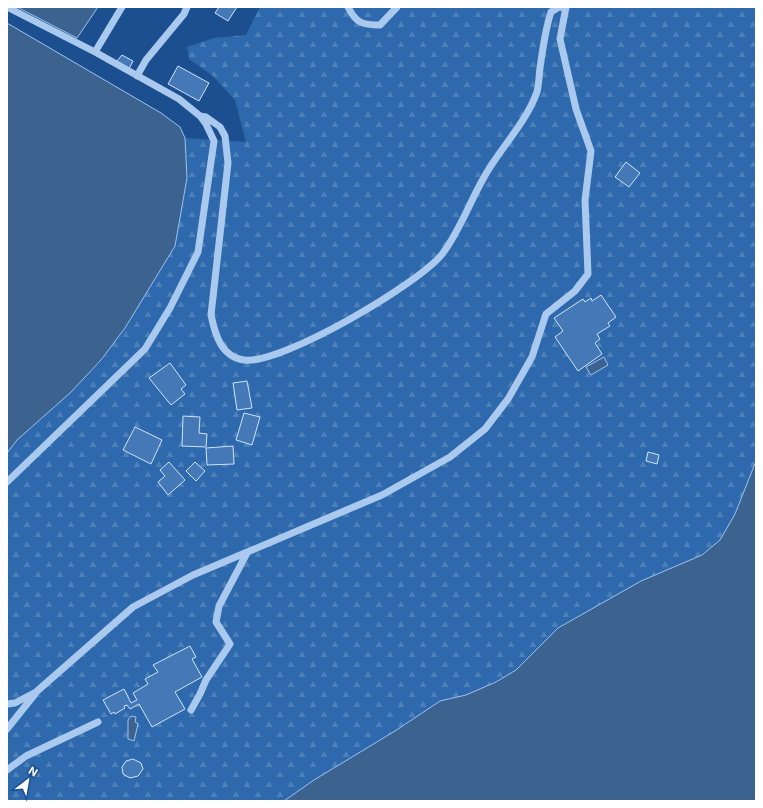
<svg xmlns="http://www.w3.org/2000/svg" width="763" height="808" font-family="Inter,sans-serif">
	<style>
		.forest { fill: url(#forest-firs) }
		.water { fill: #3c6290; stroke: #9cc4f0 }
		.building { fill: #4478b7; stroke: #cfe3fa }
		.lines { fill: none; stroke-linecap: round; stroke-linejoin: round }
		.minor { stroke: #a9c9ee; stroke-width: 7 }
	</style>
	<defs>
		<pattern id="forest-firs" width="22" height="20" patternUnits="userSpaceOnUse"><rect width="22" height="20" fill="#2e69ad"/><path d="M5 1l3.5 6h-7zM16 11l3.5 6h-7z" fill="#4d80b9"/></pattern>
	</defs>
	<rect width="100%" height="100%" fill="#1b4f8f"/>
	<path class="forest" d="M 260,7 L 756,7 L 756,462 L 735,514 L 720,540 L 702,555 L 664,571 L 558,628 L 516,670 L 496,682 L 466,695 L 440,701 L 395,731 L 314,780 L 284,801 L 7,801 L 7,453 L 17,440 L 70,393 L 102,360 L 125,328 L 175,246 L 187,178 L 185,138 L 246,142 L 235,100 L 213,76 L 189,59 L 187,47 L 214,38 L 246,35 Z"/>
	<path class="water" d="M 17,7 L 98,7 L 77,38 Z
		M 7,23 L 161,113 L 180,127 L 185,138 L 187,178 L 175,246 L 125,328 L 101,360 L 70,393 L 17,440 L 7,453 Z
		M 604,357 L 608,365 L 591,375 L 586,367 Z
		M 756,461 L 756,801 L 284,801 L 314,780 L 395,731 L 440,701 L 466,695 L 496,682 L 516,670 L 558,628 L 641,581 L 702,555 L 720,540 L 735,514 Z
		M 131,716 L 136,717 L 135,722 L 138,724 L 134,741 L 128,739 L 128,720 Z"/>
	<path class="building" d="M 219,7 L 237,7 L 228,21 L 215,13 Z
		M 122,55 L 133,61 L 129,69 L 117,61 Z
		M 178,66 L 209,83 L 199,101 L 168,84 Z
		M 626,162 L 640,173 L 629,187 L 615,177 Z
		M 601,295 L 616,317 L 608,323 L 610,326 L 597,334 L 600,339 L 595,343 L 602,354 L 578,371 L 555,337 L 563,331 L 554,318 L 583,299 L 585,302 L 591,298 L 592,301 Z
		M 170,363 L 186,385 L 181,389 L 185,394 L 171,405 L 149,378 Z
		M 247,381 L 252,408 L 237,410 L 233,383 Z
		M 244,413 L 260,417 L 252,445 L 236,440 Z
		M 183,416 L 200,417 L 199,433 L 207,434 L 206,447 L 182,446 Z
		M 135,427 L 162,440 L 151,464 L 123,450 Z
		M 233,446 L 234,464 L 207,465 L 206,448 Z
		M 648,452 L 659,455 L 657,464 L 646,461 Z
		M 169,462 L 185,480 L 168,495 L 158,482 L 165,476 L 160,470 Z
		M 195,462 L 205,471 L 196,481 L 186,471 Z
		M 190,646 L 196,657 L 192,659 L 202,677 L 175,692 L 185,709 L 152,727 L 139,704 L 130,709 L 127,705 L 124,706 L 125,708 L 115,714 L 114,712 L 111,714 L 103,700 L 124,689 L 131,703 L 137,700 L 133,693 L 148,684 L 145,679 L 158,672 L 153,665 Z
		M 133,759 L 141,763 L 143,769 L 138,776 L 130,778 L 123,774 L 122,767 L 126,761 Z"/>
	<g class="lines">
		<path class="minor" d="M 7,7 L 95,52 L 179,99 L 200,116 L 206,124 L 214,141 L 198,252 L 170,308 L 145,349 L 7,482
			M 348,7 C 356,23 362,25 380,25 L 397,7
			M 95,52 L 122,7
			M 137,76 L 146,60 L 184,14 L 187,7
			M 200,116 L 206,117 L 220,127 L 225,136 L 228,163 L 211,315 C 215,334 221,357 244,360 C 279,366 421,283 443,253 C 460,230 469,204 483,179 C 499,149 525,125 537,92 C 539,84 539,75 540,68 C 543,48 545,30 551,12 L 559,7 L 566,8
			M 7,704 L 15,703 L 36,692 L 133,607 L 193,575 L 382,495 L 450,457 L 485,429 L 508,399 L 532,357 L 546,314 L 575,291 L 588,274 L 585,200 L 591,151 L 576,109 L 560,39 L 566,7
			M 191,710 L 200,694 L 206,680 L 230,644 L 216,622 L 219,606 L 247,553
			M 7,729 L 35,694
			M 7,770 L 26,756 L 98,722"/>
	</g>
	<rect width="763" height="808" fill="none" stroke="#ffffff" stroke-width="16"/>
	<g transform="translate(28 780) rotate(31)" stroke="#1b4f8f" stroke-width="3" paint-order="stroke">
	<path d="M0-3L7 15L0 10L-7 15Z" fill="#ffffff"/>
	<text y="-6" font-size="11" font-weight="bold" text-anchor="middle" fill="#ffffff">N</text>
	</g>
</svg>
